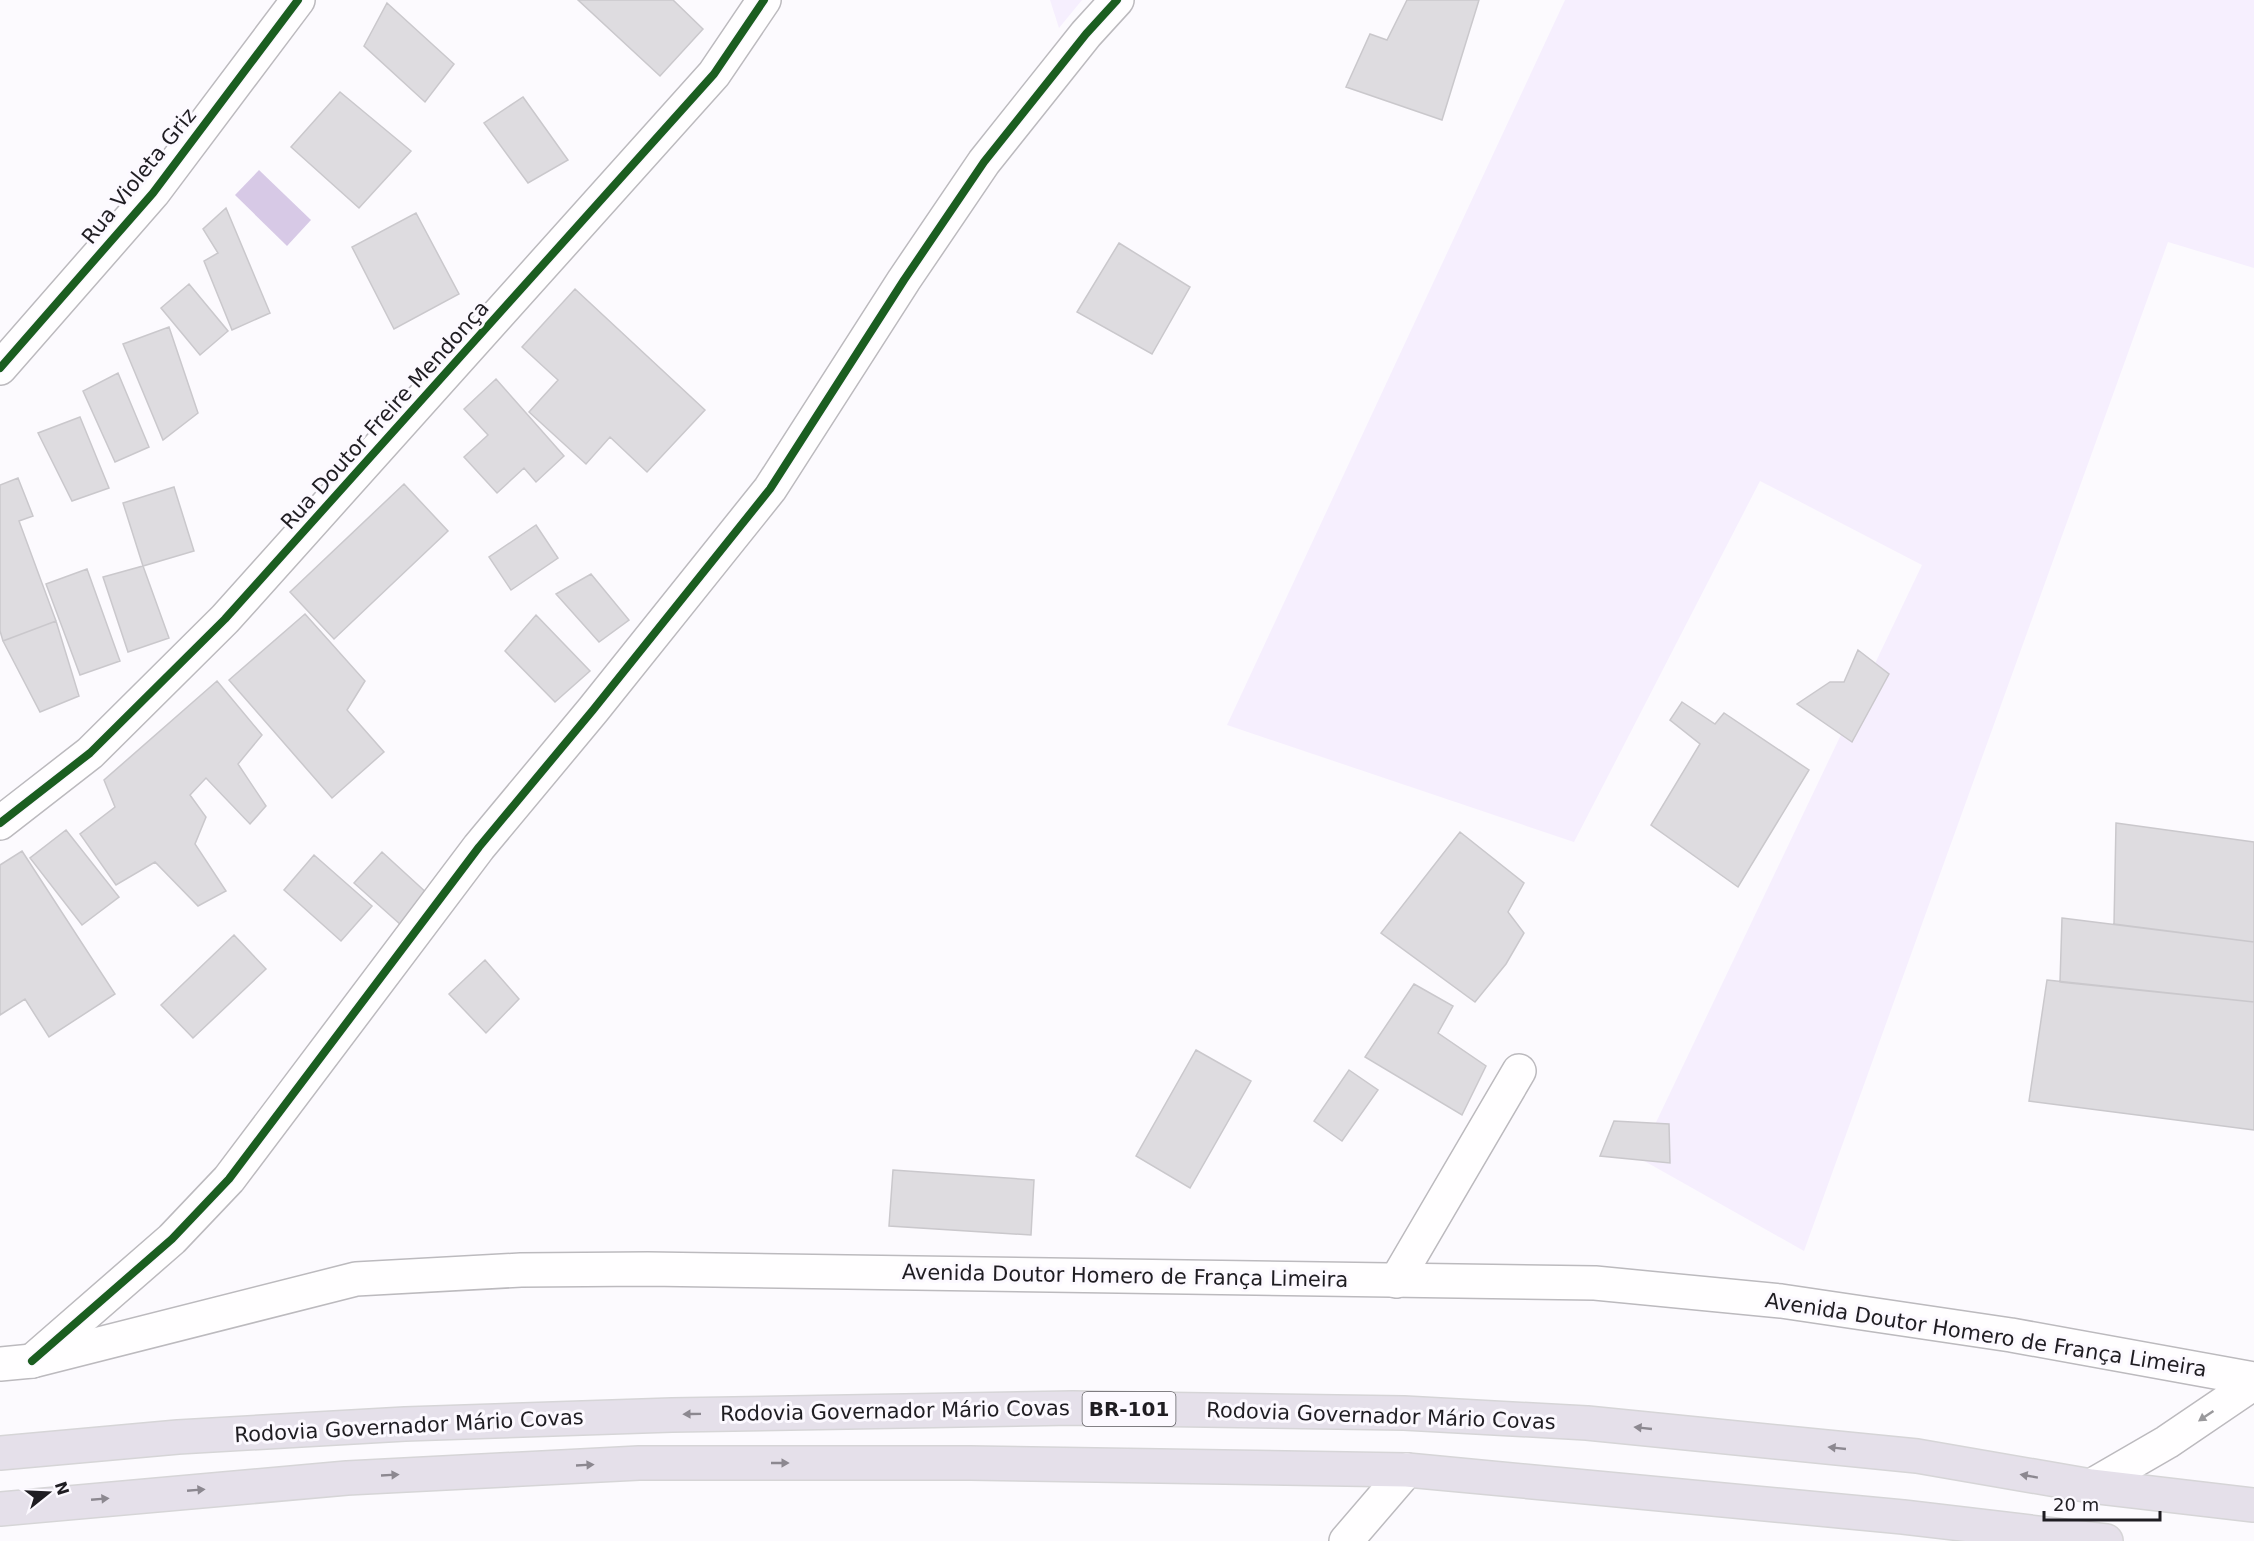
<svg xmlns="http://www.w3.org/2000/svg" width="2254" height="1541" font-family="'DejaVu Sans',sans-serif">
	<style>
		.green { fill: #f6effe }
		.water { fill: #d7c9e6 }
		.building { fill: #dedce0; stroke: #cac8cc; stroke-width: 1.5 }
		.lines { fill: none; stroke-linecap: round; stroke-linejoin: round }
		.street-casing { stroke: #bcbabe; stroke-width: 36 }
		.secondary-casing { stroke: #bcbabe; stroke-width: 36 }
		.highway-casing { stroke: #d6d5d7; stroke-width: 36 }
		.street { stroke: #fffeff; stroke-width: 33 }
		.secondary { stroke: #fffeff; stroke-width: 33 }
		.highway { stroke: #e5e0ea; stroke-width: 33 }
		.cycleway-casing { stroke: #fcf9ff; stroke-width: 11 }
		.cycleway { stroke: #1b5e20; stroke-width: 8 }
		.oneway { fill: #8c8890 }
		.oneway2 { fill: #9a999c }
		.labels { text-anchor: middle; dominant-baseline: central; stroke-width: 6; stroke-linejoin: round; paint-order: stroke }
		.shield { fill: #fcf9ff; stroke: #615f64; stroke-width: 1.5 }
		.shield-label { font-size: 20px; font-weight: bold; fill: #1f1d22 }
		.street-label { font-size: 21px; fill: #1f1d22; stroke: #fcf9ff }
	</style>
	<rect width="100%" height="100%" fill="#fcfafe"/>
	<path class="green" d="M 1050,0 L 1082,0 L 1059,28 Z
		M 1565,0 L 2254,0 L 2254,268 L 2168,242 L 1804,1251 L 1639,1158 L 1922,565 L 1760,481 L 1574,842 L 1227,725 Z"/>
	<path class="water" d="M 259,170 L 311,220 L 287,246 L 235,195 Z"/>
	<path class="building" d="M 578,0 L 673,0 L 703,29 L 660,76 Z
		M 1407,0 L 1479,0 L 1442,120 L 1346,87 L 1370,34 L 1387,40 Z
		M 387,3 L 454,64 L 425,102 L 364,46 Z
		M 340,92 L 411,151 L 359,208 L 291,147 Z
		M 523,97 L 568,160 L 528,183 L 484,123 Z
		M 226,208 L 270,313 L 232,330 L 204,261 L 218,253 L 203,229 Z
		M 416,213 L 459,294 L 394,329 L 352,247 Z
		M 1119,243 L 1190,287 L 1152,354 L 1077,312 Z
		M 189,284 L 228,331 L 200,355 L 161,308 Z
		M 575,289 L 705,410 L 647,472 L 610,437 L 586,464 L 529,412 L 558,380 L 522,347 Z
		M 169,327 L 198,413 L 163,440 L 123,344 Z
		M 118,373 L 149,447 L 115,462 L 83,391 Z
		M 496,379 L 564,456 L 536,482 L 524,468 L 497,493 L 464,457 L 488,435 L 464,409 Z
		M 80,417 L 109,488 L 72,501 L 38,433 Z
		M 18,478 L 33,516 L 19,521 L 56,621 L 3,641 L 0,631 L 0,485 Z
		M 404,484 L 448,531 L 334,639 L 290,592 Z
		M 174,487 L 194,551 L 143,566 L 123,503 Z
		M 536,525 L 558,558 L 511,590 L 489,557 Z
		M 143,566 L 169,638 L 128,652 L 103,577 Z
		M 87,569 L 120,661 L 80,675 L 46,584 Z
		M 591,574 L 629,620 L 599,642 L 556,594 Z
		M 305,614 L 365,681 L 347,710 L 384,752 L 332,798 L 229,680 Z
		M 536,615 L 590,671 L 555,702 L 505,651 Z
		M 56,621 L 79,696 L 40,712 L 3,641 Z
		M 1858,650 L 1889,674 L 1852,742 L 1797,704 L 1830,682 L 1844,682 Z
		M 217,681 L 262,735 L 238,764 L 266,806 L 250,824 L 206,778 L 190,795 L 206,817 L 195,844 L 226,891 L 198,906 L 155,862 L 116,885 L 80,834 L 115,807 L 104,780 Z
		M 1682,702 L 1715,724 L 1724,713 L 1809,770 L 1738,887 L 1651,825 L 1700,744 L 1670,720 Z
		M 2116,823 L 2254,842 L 2254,942 L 2114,924 Z
		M 66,830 L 119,897 L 82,925 L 30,858 Z
		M 1460,832 L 1524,883 L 1508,912 L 1524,933 L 1506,964 L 1475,1002 L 1381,933 Z
		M 22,851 L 115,994 L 49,1037 L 25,999 L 0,1015 L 0,865 Z
		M 382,852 L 429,895 L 401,925 L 354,883 Z
		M 314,855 L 372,906 L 341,941 L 284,890 Z
		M 2062,918 L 2254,942 L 2254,1002 L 2060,982 Z
		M 234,935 L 266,969 L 193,1038 L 161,1005 Z
		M 485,960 L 519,999 L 486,1033 L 449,994 Z
		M 2047,980 L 2254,1002 L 2254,1130 L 2029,1101 Z
		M 1414,984 L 1453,1006 L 1438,1033 L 1486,1066 L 1462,1115 L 1365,1057 Z
		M 1196,1050 L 1251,1081 L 1190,1188 L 1136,1156 Z
		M 1349,1070 L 1378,1090 L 1342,1141 L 1314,1121 Z
		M 1614,1121 L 1669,1124 L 1670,1163 L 1600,1156 Z
		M 893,1170 L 1034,1180 L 1031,1235 L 889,1226 Z"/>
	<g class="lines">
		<defs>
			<path id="street" d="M 0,368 L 153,193 L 298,0
				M 0,823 L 90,753 L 225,619 L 714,74 L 764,0
				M 1396,1281 L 1519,1071
				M 32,1361 L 172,1239 L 229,1179 L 479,847 L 593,710 L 770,489 L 904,280 L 984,162 L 1086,34 L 1117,0
				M 2091,1486 L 2167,1442 L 2254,1383
				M 1346,1541 L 1407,1470"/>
			<path id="secondary" d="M 0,1364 L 32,1361 L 356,1279 L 521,1270 L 648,1269 L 1595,1283 L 1781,1301 L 2011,1335 L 2254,1379"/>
			<path id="highway" d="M 0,1453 L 178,1437 L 405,1424 L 672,1415 L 1073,1408 L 1404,1413 L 1587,1423 L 1917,1456 L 2091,1486 L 2254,1505
				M 0,1509 L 347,1478 L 639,1463 L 970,1463 L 1407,1470 L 1903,1517 L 2106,1541"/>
		</defs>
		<use href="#street" class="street-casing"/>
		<use href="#secondary" class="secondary-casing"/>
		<use href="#highway" class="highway-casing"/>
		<use href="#street" class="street"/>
		<use href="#secondary" class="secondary"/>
		<use href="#highway" class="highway"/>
		<defs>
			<path id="cycleway" d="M 0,368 L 153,193 L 298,0
				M 0,823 L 90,753 L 225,619 L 714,74 L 764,0
				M 32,1361 L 172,1239 L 229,1179 L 479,847 L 593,710 L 770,489 L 904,280 L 984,162 L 1086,34 L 1117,0"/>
		</defs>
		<use href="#cycleway" class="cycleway-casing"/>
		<use href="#cycleway" class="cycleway"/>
	</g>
	<defs><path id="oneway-solid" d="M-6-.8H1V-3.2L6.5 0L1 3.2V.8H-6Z" transform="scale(1.5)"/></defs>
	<g class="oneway">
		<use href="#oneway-solid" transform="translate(692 1414) rotate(179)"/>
		<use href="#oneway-solid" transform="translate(1643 1428) rotate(-174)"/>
		<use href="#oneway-solid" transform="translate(1837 1448) rotate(-174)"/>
		<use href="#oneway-solid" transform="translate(780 1463)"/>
		<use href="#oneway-solid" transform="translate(585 1465) rotate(-3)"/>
		<use href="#oneway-solid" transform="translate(390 1475) rotate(-3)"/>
		<use href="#oneway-solid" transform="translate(2029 1476) rotate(-170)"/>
		<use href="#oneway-solid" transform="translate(196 1490) rotate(-5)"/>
		<use href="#oneway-solid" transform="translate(100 1499) rotate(-5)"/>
	</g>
	<use class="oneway2" href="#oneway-solid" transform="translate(2206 1416) rotate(146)"/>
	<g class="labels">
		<rect class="shield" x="1082.5" y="1392" width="93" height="34" rx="4.5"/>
		<g class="shield-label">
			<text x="1129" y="1409">BR-101</text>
		</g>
		<g class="street-label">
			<text transform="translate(139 176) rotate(-51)">Rua Violeta Griz</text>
			<text transform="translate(385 415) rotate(-48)">Rua Doutor Freire Mendonça</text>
			<text transform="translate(1125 1276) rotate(1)">Avenida Doutor Homero de França Limeira</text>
			<text transform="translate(1986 1335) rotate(9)">Avenida Doutor Homero de França Limeira</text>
			<text transform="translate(895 1411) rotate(-1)">Rodovia Governador Mário Covas</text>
			<text transform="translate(1381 1416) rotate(2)">Rodovia Governador Mário Covas</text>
			<text transform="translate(409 1426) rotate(-3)">Rodovia Governador Mário Covas</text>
		</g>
	</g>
	<g transform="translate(48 1493) rotate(72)" stroke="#fcf9ff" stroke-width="4.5" paint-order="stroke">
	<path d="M0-4.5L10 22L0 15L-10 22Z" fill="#1f1d22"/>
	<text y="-9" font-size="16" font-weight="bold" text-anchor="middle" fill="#1f1d22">N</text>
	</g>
	<path d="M2044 1511v9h116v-9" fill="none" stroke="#1f1d22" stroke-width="3"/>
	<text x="2053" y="1511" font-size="18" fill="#1f1d22" stroke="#fcf9ff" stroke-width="4.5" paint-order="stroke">20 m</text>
</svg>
